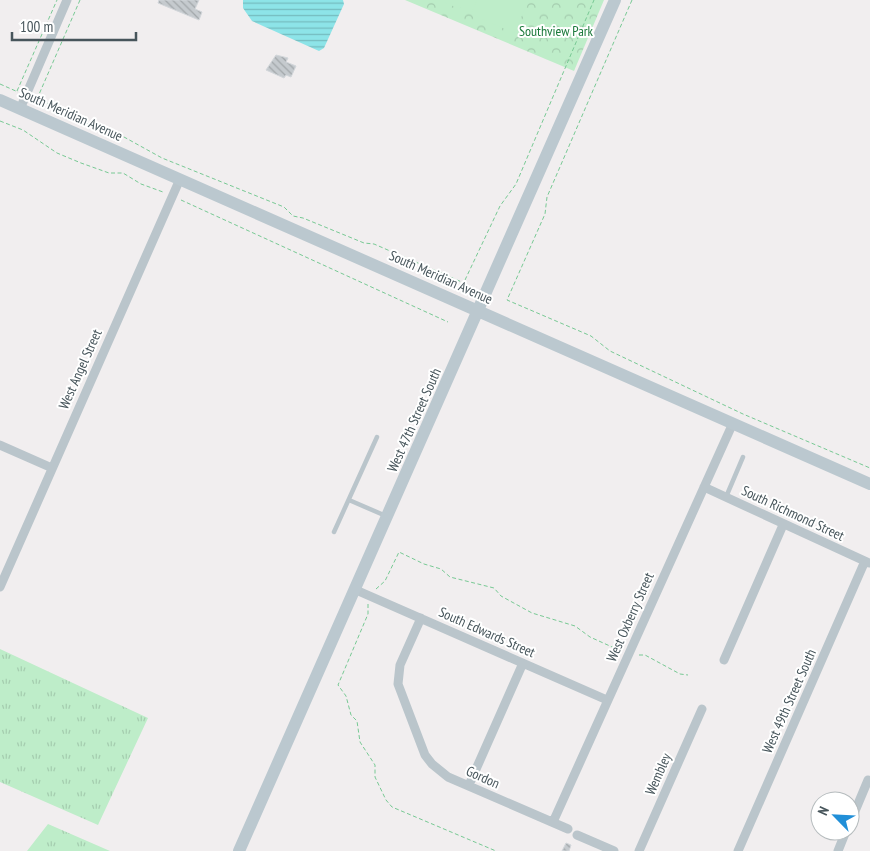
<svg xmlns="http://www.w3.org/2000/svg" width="870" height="851" font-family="'PT Sans Narrow',sans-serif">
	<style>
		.grass { fill: url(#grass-tufts) }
		.park { fill: url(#park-crowns) }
		.pitch { fill: #beedc9 }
		.water { fill: url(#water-rules) }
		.building { fill: url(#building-back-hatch); stroke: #d2d6da }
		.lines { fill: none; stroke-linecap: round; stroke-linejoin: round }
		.path { stroke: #78c994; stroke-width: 1; stroke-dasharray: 4 2.5; stroke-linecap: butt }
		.lane { stroke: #bac5cb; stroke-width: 4.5 }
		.street { stroke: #bac5cb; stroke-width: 9 }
		.secondary { stroke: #bbc8cf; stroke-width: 12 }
		.labels { text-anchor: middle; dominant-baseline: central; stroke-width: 4; stroke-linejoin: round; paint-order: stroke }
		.park-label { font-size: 14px; fill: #1b793b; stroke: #fff }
		.street-label { font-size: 14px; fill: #47555b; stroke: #fff }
	</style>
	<defs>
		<pattern id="grass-tufts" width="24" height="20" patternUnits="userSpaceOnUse" patternTransform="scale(1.25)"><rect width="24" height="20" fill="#beedc9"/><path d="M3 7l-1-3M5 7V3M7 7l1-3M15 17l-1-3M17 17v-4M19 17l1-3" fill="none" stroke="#a5cdaf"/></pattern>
		<pattern id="park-crowns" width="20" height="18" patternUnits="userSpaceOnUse" patternTransform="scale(1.25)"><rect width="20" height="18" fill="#beedc9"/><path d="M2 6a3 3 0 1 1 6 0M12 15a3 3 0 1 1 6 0" fill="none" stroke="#a5cdaf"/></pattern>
		<pattern id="water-rules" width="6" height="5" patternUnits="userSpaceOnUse" patternTransform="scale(1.25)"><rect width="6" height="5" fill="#8de4e8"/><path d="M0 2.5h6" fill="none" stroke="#75bcbf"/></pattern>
		<pattern id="building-back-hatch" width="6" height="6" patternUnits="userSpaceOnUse" patternTransform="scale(1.25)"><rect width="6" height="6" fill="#c5cace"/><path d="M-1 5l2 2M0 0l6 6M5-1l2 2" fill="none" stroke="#a2a7aa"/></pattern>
	</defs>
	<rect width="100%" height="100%" fill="#f1eeef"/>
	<path class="grass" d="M 0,649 L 148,718 L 98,825 L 0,782 Z
		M 48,824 L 110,851 L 27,851 Z"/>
	<path class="park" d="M 405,0 L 604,0 L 574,71 Z"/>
	<path class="pitch" d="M 439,0 L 465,0 L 460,9 Z
		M 477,0 L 529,0 L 514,33 L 471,14 Z"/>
	<path class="water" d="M 243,0 L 343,0 L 344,4 L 324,48 L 319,51 L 252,21 L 243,8 Z"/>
	<path class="building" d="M 159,0 L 199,0 L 195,9 L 202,12 L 199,20 L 158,3 Z
		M 276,55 L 288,58 L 286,62 L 296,66 L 291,77 L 286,75 L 284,78 L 266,70 Z
		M 566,843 L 571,845 L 569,851 L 562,851 Z"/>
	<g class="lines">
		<path class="path" d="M 632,0 L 547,197 L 545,214 L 507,300 L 591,336 L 610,351 L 743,414 L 870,468
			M 0,84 L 18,92
			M 17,91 L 57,0
			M 35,99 L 52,105 L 71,117 L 81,119 L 94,128 L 124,137 L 162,158 L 284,207 L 293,216 L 303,218 L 364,243 L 374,244 L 464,283
			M 37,99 L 80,0
			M 0,121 L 23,130 L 57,153 L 81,163 L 109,173 L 123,173 L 141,184 L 163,192
			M 181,200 L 448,322
			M 465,280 L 500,206 L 516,184 L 594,0
			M 376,589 L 385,581 L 399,552 L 424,564 L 441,569 L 450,577 L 494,588 L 501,596 L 532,613 L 575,626 L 590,637 L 621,651
			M 368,604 L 368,614 L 338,685 L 346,696 L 351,715 L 357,721 L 360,742 L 375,765 L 375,777 L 386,800 L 392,807 L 496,851
			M 639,655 L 645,655 L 680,674 L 688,675"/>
		<path class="lane" d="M 726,497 L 743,457
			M 349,500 L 386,516
			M 334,532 L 377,437"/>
		<path class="street" d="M 20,109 L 67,0
			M 0,445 L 52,468
			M 704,487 L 869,563
			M 0,587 L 180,179
			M 356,590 L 607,700
			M 421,618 L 400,665 L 398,684 L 425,755 L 432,764 L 448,777 L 568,829
			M 724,660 L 783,525
			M 469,785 L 523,663
			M 553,822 L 733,423
			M 850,823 L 868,780
			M 577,835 L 614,851
			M 639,851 L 702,709
			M 738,851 L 865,561
			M 838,851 L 846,831"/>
		<path class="secondary" d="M 0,100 L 870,484
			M 239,851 L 615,0"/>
	</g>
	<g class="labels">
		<g class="park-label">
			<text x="556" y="31">Southview Park</text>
		</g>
		<g class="street-label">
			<text transform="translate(71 114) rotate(24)">South Meridian Avenue</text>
			<text transform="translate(441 277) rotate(24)">South Meridian Avenue</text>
			<text transform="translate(80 369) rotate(-66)">West Angel Street</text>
			<text transform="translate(414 420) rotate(-66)">West 47th Street South</text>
			<text transform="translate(793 513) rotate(25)">South Richmond Street</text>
			<text transform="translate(630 617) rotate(-66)">West Oxberry Street</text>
			<text transform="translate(487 632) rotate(24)">South Edwards Street</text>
			<text transform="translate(789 701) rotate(-66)">West 49th Street South</text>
			<text transform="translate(658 774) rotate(-66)">Wembley</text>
			<text transform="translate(483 777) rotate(24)">Gordon</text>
		</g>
	</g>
	<g transform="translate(835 816) rotate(294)"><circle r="24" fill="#ffffff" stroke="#b5bbbd"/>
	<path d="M0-4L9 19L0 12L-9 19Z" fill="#218fd8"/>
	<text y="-8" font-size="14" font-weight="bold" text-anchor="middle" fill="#47555b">N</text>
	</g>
	<path d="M12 32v8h124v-8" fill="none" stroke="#47555b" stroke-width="2.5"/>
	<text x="20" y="32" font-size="15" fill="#47555b" stroke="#ffffff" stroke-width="4" paint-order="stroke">100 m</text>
</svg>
